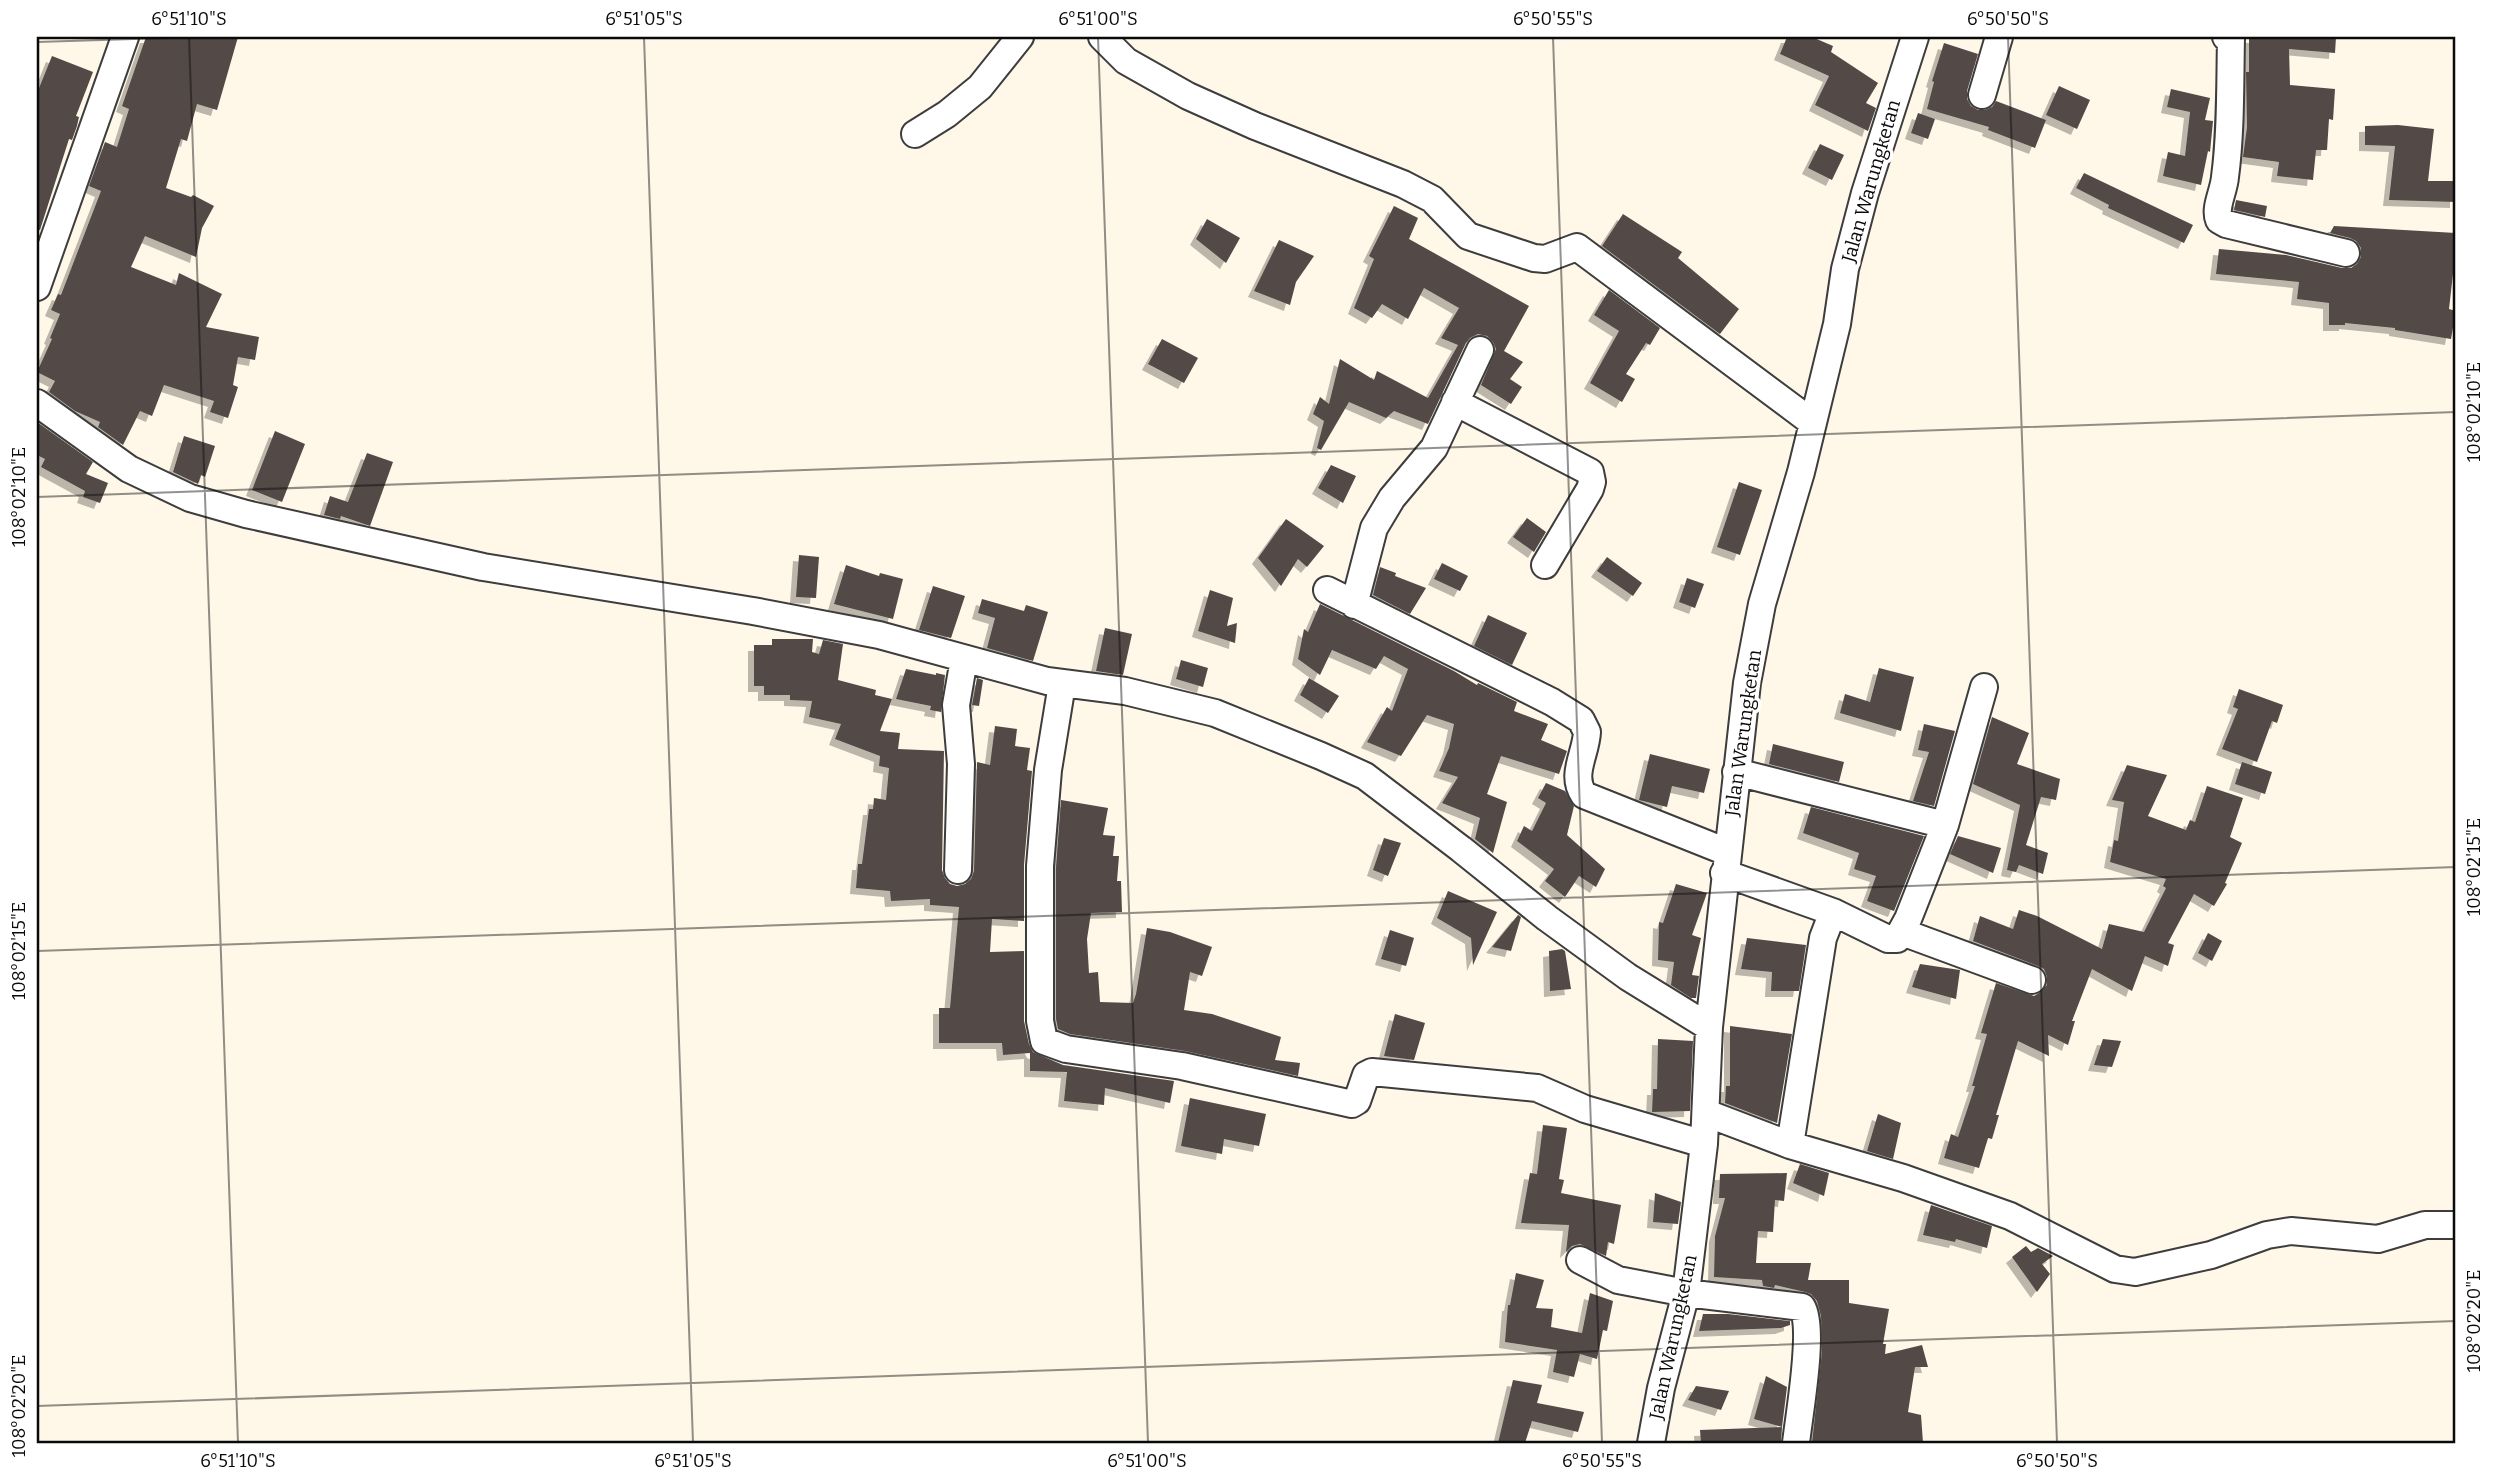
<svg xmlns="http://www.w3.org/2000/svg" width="2493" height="1480" font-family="Bitter,serif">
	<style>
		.building { fill: #524a47; filter: url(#shadow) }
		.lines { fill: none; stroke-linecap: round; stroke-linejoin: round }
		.minor-casing { stroke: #3d3d3d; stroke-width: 30 }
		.minor { stroke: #fff; stroke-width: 26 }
		.ticks { fill: none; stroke: #0a0a0a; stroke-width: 2; stroke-opacity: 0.45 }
		.labels { text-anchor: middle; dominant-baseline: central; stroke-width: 7; stroke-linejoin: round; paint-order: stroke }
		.street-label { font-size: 19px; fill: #0a0a0a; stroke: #fff }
		.neatline { fill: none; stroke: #0a0a0a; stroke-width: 2.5 }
		.ticks-label { font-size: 18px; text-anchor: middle; fill: #0a0a0a }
	</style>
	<defs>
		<filter id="shadow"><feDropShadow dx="-6" dy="6" stdDeviation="0" flood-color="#0004"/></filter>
	</defs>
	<rect width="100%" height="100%" fill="#fff7e8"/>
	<path class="building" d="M 146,37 L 238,37 L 217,110 L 197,104 L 187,141 L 181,139 L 166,188 L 191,197 L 193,195 L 214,206 L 202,228 L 196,257 L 145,236 L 131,267 L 176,285 L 179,273 L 222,294 L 206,327 L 259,337 L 255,360 L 238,357 L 233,385 L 238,387 L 228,418 L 210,412 L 214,401 L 164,385 L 152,416 L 140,411 L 123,445 L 98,427 L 100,422 L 75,411 L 49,392 L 55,381 L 37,372 L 52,339 L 50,338 L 60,314 L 51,310 L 58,294 L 61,295 L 101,191 L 89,186 L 105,142 L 117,147 L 129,109 L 122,106 Z
		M 1787,37 L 1812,37 L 1833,46 L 1831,52 L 1878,83 L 1866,103 L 1876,108 L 1868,131 L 1815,105 L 1829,76 L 1780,54 Z
		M 2249,37 L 2336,37 L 2335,53 L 2289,49 L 2290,85 L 2335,89 L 2333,120 L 2329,119 L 2327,150 L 2316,150 L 2313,180 L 2277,176 L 2279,162 L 2243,157 L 2247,127 L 2246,72 L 2249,72 Z
		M 1944,43 L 1978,54 L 1967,91 L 1967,99 L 1971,106 L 1978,110 L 1985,110 L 1992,107 L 1996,101 L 2046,120 L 2035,148 L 1988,130 L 1989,127 L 1927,109 L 1934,82 L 1932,81 Z
		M 52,56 L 93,72 L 76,116 L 79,117 L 77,126 L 72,140 L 69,139 L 40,230 L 37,229 L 37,93 Z
		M 2059,86 L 2090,100 L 2077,129 L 2046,115 Z
		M 2171,89 L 2210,98 L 2205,120 L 2213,121 L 2210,152 L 2208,151 L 2201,185 L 2163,176 L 2168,152 L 2185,156 L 2190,112 L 2167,107 Z
		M 1918,113 L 1935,119 L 1928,139 L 1911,133 Z
		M 2398,125 L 2434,129 L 2428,181 L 2456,181 L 2456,202 L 2389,200 L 2395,146 L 2365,145 L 2365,126 Z
		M 1820,144 L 1844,155 L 1832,180 L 1808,168 Z
		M 2084,173 L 2193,225 L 2184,243 L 2108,208 L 2109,205 L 2076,188 Z
		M 2236,200 L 2267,206 L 2265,217 L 2234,210 Z
		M 1394,206 L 1418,218 L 1409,239 L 1529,306 L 1504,351 L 1523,362 L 1510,379 L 1522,387 L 1511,404 L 1481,385 L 1496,349 L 1493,342 L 1487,336 L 1478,334 L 1470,338 L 1466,343 L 1428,424 L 1394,411 L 1386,418 L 1349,402 L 1321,450 L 1317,448 L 1324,421 L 1313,414 L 1320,397 L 1329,404 L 1340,359 L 1374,380 L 1377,371 L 1428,398 L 1458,345 L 1441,338 L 1459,308 L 1424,288 L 1408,319 L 1382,304 L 1372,318 L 1354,308 L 1374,259 L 1369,256 Z
		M 1623,214 L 1682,252 L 1678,258 L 1739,309 L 1720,334 L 1602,246 Z
		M 1207,219 L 1240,238 L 1226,263 L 1196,239 Z
		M 2334,226 L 2456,233 L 2456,265 L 2454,265 L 2449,309 L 2456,311 L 2451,339 L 2395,330 L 2395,328 L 2345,323 L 2345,325 L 2329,325 L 2329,303 L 2297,299 L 2299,282 L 2216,274 L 2219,249 L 2286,255 L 2342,268 L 2351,268 L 2357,264 L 2361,257 L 2361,248 L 2356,241 L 2350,238 L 2330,233 Z
		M 1279,240 L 1314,256 L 1296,282 L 1290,305 L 1254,291 Z
		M 1609,290 L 1660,328 L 1650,345 L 1646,343 L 1626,374 L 1635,379 L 1622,402 L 1590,383 L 1619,331 L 1594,315 Z
		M 1162,339 L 1198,358 L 1184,383 L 1148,364 Z
		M 37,422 L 93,462 L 86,474 L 108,483 L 100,503 L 83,497 L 85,491 L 41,467 L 45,459 L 39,456 L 37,461 Z
		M 275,431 L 305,444 L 282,502 L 252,490 Z
		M 184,436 L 215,446 L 205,477 L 201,475 L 198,484 L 173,472 Z
		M 367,453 L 393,462 L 370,526 L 341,516 L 340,519 L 324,515 L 330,496 L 348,502 Z
		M 1331,465 L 1356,476 L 1343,503 L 1318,488 Z
		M 1739,482 L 1762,490 L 1740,555 L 1717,547 Z
		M 1527,518 L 1546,532 L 1534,552 L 1513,537 Z
		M 1286,519 L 1324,546 L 1307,567 L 1298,559 L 1281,586 L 1258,558 Z
		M 799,555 L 819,557 L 816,598 L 796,597 Z
		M 1607,557 L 1642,583 L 1633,596 L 1597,571 Z
		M 1442,563 L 1468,576 L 1460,591 L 1434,579 Z
		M 846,565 L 879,576 L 880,573 L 903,579 L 893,619 L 834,604 Z
		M 1380,567 L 1396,573 L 1395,576 L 1426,588 L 1410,614 L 1373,595 Z
		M 1687,578 L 1704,584 L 1695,608 L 1679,602 Z
		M 933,586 L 965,596 L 951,638 L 919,630 Z
		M 1210,590 L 1233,598 L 1227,626 L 1237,623 L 1235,643 L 1198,631 Z
		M 982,599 L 1024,611 L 1026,605 L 1048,612 L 1033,661 L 987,648 L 995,618 L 978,613 Z
		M 1320,604 L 1454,671 L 1477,685 L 1478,683 L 1517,702 L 1514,711 L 1548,724 L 1541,740 L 1567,751 L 1559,774 L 1501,756 L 1487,794 L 1507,802 L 1493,853 L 1475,839 L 1480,818 L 1442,803 L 1458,777 L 1439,771 L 1449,748 L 1454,724 L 1427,715 L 1401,756 L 1367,742 L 1387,707 L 1392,711 L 1408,669 L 1384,656 L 1376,669 L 1332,650 L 1320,675 L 1298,659 L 1304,629 L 1308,632 Z
		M 1488,615 L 1527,633 L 1512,665 L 1474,646 Z
		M 1105,628 L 1132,634 L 1123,675 L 1096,671 Z
		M 772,639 L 813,639 L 812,652 L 819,654 L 823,640 L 843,644 L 838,680 L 876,690 L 875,695 L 892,699 L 880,731 L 900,733 L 898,749 L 944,751 L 942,870 L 945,878 L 950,884 L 957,886 L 965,884 L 971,879 L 974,871 L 977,762 L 990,765 L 995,726 L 1017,729 L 1015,746 L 1030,748 L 1027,770 L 1032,771 L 1024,865 L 1024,921 L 992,919 L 990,952 L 1024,951 L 1024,1021 L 1029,1044 L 1033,1052 L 1063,1065 L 1174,1081 L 1170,1103 L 1105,1088 L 1104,1105 L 1064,1101 L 1067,1072 L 1030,1071 L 1030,1053 L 1003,1055 L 1002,1043 L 939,1043 L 939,1008 L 950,1008 L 959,907 L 930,905 L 930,899 L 891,901 L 890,891 L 856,888 L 858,864 L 862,864 L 869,809 L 873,809 L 874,798 L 886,800 L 889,768 L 879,766 L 880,756 L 835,739 L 841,724 L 809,717 L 812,701 L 790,700 L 790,695 L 764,695 L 764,686 L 754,686 L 754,645 L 772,645 Z
		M 1181,660 L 1208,668 L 1203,687 L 1176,679 Z
		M 1879,668 L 1914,677 L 1901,731 L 1840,713 L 1845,694 L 1870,702 Z
		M 906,669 L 936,675 L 936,673 L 945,675 L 941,712 L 930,710 L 931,706 L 896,699 Z
		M 977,678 L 983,680 L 979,706 L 972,705 Z
		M 1309,678 L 1339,696 L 1328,713 L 1300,695 Z
		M 2239,689 L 2283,705 L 2277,723 L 2272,721 L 2257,762 L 2222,749 L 2238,709 L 2233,707 Z
		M 1992,717 L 2029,733 L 2017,764 L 2060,779 L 2056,800 L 2041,797 L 2026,845 L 2048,853 L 2043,874 L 2019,865 L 2016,872 L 2007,870 L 2020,805 L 1973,784 Z
		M 1924,724 L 1955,731 L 1934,806 L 1913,801 L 1929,752 L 1918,750 Z
		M 1773,744 L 1844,762 L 1839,782 L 1769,764 Z
		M 1650,754 L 1710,769 L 1704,793 L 1672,786 L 1667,807 L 1639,800 Z
		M 2242,762 L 2272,772 L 2265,794 L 2235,784 Z
		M 2127,765 L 2167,775 L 2148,816 L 2186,830 L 2190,820 L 2195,822 L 2207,786 L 2243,798 L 2230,837 L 2242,843 L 2225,883 L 2227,884 L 2214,906 L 2194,894 L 2168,943 L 2174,945 L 2168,966 L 2145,956 L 2132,991 L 2092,969 L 2072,1021 L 2075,1021 L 2068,1045 L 2048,1035 L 2049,1056 L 2018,1041 L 1996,1115 L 1999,1115 L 1992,1139 L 1988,1138 L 1979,1168 L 1944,1158 L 1951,1134 L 1958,1137 L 1975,1086 L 1972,1086 L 1987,1034 L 1981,1033 L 1996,983 L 2034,996 L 2041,992 L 2047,985 L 2047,977 L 2044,969 L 2038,966 L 1973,941 L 1980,916 L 2013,929 L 2019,910 L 2037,916 L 2102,949 L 2109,924 L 2144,932 L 2166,888 L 2163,886 L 2166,879 L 2110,862 L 2114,840 L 2118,841 L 2124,802 L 2112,800 Z
		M 1546,783 L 1565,791 L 1574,806 L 1567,835 L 1605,869 L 1596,887 L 1579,876 L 1565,897 L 1545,881 L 1554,869 L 1517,841 L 1524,826 L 1532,831 L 1546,803 L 1538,798 Z
		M 1061,800 L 1108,808 L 1103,835 L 1115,836 L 1113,856 L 1119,856 L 1117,881 L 1121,881 L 1122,912 L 1091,913 L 1087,939 L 1089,973 L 1098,972 L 1100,1002 L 1133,1003 L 1136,994 L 1147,928 L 1170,932 L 1212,947 L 1202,976 L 1190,972 L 1184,1010 L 1212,1014 L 1281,1037 L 1275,1060 L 1300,1063 L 1298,1076 L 1185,1051 L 1070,1034 L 1058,1029 L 1056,1019 L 1056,867 Z
		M 1811,807 L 1924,836 L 1894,911 L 1867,901 L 1876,876 L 1854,869 L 1859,853 L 1803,833 Z
		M 1958,836 L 2001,848 L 1993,873 L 1950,854 Z
		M 1384,838 L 1401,843 L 1388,876 L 1373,870 Z
		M 1676,884 L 1707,893 L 1692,935 L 1701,938 L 1692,975 L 1699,976 L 1696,998 L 1691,998 L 1671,985 L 1674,962 L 1658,960 L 1659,922 L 1663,923 Z
		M 1448,891 L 1497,912 L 1473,965 L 1471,938 L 1437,918 Z
		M 1518,915 L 1521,917 L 1511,951 L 1492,947 Z
		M 1390,930 L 1414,938 L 1406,966 L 1381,959 Z
		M 2208,933 L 2222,941 L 2212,961 L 2198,953 Z
		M 1747,938 L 1806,945 L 1799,991 L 1771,991 L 1772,972 L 1741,969 Z
		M 1562,949 L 1565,951 L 1571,989 L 1550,991 L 1549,951 Z
		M 1920,964 L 1960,970 L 1956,999 L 1912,987 Z
		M 1395,1014 L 1425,1023 L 1414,1060 L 1384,1056 Z
		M 1730,1026 L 1792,1034 L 1777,1123 L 1725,1103 L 1726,1086 L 1730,1086 Z
		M 1658,1039 L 1693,1041 L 1690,1111 L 1652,1112 L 1653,1089 L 1657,1089 Z
		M 2103,1039 L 2121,1041 L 2112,1067 L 2094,1065 Z
		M 1190,1098 L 1266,1114 L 1259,1146 L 1224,1139 L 1222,1154 L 1181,1146 Z
		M 1878,1114 L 1901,1123 L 1893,1159 L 1867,1151 Z
		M 1543,1125 L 1567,1128 L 1559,1179 L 1564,1180 L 1561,1193 L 1621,1205 L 1614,1244 L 1608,1242 L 1606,1256 L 1580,1244 L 1572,1246 L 1566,1252 L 1569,1225 L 1521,1223 L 1530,1173 L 1537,1174 Z
		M 1800,1164 L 1829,1173 L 1824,1196 L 1793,1183 Z
		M 1787,1173 L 1784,1201 L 1775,1200 L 1773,1232 L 1758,1231 L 1756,1263 L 1811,1263 L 1808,1280 L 1849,1280 L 1849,1303 L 1889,1309 L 1883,1344 L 1886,1344 L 1885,1354 L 1922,1345 L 1928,1367 L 1915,1367 L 1908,1412 L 1921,1415 L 1923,1443 L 1812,1443 L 1822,1352 L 1821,1316 L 1817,1301 L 1811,1294 L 1805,1292 L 1775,1285 L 1774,1288 L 1763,1286 L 1762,1280 L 1714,1277 L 1715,1236 L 1725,1198 L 1719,1198 L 1720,1174 Z
		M 1655,1193 L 1681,1202 L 1678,1224 L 1653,1222 Z
		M 1931,1205 L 1992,1226 L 1987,1248 L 1956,1239 L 1955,1242 L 1923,1235 Z
		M 2026,1246 L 2031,1252 L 2038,1248 L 2053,1256 L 2042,1264 L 2050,1274 L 2037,1292 L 2012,1257 Z
		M 1516,1273 L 1544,1280 L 1536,1308 L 1553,1309 L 1551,1327 L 1582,1333 L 1590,1293 L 1613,1301 L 1607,1331 L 1603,1330 L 1597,1359 L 1580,1354 L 1574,1377 L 1553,1372 L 1557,1350 L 1505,1342 L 1508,1305 L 1510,1305 Z
		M 1703,1314 L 1728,1314 L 1790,1321 L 1790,1325 L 1781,1328 L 1699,1331 Z
		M 1766,1376 L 1787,1387 L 1782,1427 L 1754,1419 Z
		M 1513,1380 L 1542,1385 L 1537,1403 L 1584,1412 L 1578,1432 L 1532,1421 L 1525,1443 L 1498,1443 Z
		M 1696,1386 L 1729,1391 L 1721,1410 L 1688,1400 Z
		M 1782,1427 L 1781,1443 L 1701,1443 L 1700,1430 Z"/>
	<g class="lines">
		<defs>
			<path id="minor" d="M 1102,37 L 1126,61 L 1188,96 L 1255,126 L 1403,184 L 1432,199 L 1468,236 L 1534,258 L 1545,259 L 1577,247 L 1813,423
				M 2226,37 L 2231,38 C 2230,84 2231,132 2225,177 C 2224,191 2214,208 2219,220 L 2226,224 L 2346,253
				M 1982,95 L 1999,37
				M 915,134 L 947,114 L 980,87 L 1020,37
				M 37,287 L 125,37
				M 1455,402 L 1590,472 L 1592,482 L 1590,489 L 1545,565
				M 37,403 L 129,469 L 190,498 L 246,514 L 483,567 L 753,611 L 879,635 L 1047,681 L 1125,691 L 1215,713 L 1321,756 L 1365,776 L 1461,849 L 1547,918 L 1628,977 L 1709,1027
				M 1327,590 L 1552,702 L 1581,720 L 1587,732 C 1586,754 1570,775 1584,795 L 1727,852
				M 1354,605 L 1374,528 L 1392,498 L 1434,448 L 1480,350
				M 1062,684 L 1048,770 L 1040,866 L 1040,1021 L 1044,1041 L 1066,1049 L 1182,1066 L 1352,1104 L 1357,1101 L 1366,1075 L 1372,1072 L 1537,1088 L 1585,1109 L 1704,1144
				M 1736,772 L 1945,825
				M 958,870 L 961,764 L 956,705 L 964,659
				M 1724,873 L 1833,912 L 1888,939 L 1897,939 L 1908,919 L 1945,825 L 1984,687
				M 1902,932 L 2032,980
				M 1706,1113 L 1790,1145 L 1903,1178 L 2010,1216 L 2115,1269 L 2135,1272 L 2211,1255 L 2267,1235 L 2291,1231 L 2378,1239 L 2425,1225 L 2456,1225
				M 1790,1145 L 1823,938 L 1833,912
				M 1580,1260 L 1618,1280 L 1686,1293 L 1802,1307 C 1815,1328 1799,1415 1796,1443
				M 1651,1443 L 1661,1388 L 1686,1293 L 1704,1144 L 1709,1027 L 1747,683 L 1762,604 L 1801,472 L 1837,324 L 1845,269 L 1865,193 L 1915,37"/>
		</defs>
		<use href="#minor" class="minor-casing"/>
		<use href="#minor" class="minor"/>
	</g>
	<path class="ticks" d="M 189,37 L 238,1443M 644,37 L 693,1443M 1098,37 L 1148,1443M 1553,37 L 1602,1443M 2008,37 L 2057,1443M 37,42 L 198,37M 37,497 L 2456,412M 37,951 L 2456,867M 37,1406 L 2456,1321"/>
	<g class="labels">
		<g class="street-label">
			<text transform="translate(1871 181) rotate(-74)">Jalan Warungketan</text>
			<text transform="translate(1743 733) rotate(-82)">Jalan Warungketan</text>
			<text transform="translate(1673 1337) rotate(-78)">Jalan Warungketan</text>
		</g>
	</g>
	<rect width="2493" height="1480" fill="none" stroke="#ffffff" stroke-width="77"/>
	<rect x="38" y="38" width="2416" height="1404" class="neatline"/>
	<g class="ticks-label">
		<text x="189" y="25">6°51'10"S</text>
		<text x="644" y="25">6°51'05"S</text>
		<text x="1098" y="25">6°51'00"S</text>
		<text x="1553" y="25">6°50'55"S</text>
		<text x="2008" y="25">6°50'50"S</text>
		<text transform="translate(2474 412) rotate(-90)" y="6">108°02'10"E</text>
		<text transform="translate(19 497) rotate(-90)" y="6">108°02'10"E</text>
		<text transform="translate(2474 867) rotate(-90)" y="6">108°02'15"E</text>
		<text transform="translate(19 951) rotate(-90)" y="6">108°02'15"E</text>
		<text transform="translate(2474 1321) rotate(-90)" y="6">108°02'20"E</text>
		<text transform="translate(19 1406) rotate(-90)" y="6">108°02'20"E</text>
		<text x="238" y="1467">6°51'10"S</text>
		<text x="693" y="1467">6°51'05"S</text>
		<text x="1147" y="1467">6°51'00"S</text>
		<text x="1602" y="1467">6°50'55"S</text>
		<text x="2057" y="1467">6°50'50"S</text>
	</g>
</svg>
